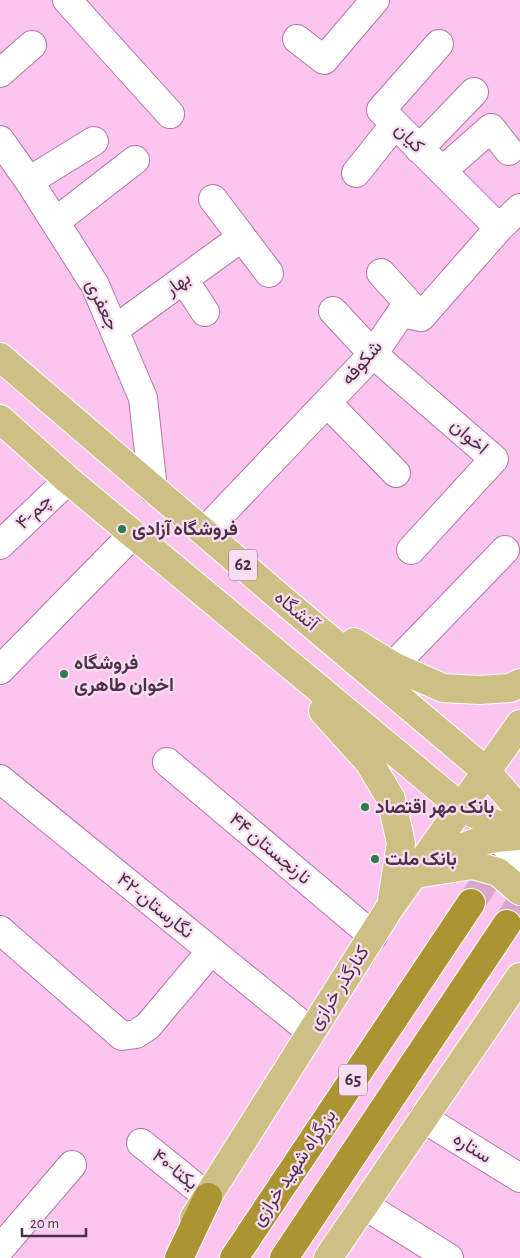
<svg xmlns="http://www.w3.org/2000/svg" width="520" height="1258" font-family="'Alegreya Sans',Vazirmatn,sans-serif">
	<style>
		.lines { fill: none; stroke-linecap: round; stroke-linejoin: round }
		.highway-tunnel { stroke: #d9a7ce; stroke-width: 28; stroke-dasharray: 28 14; stroke-linecap: butt }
		.minor-casing { stroke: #b374a7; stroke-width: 30 }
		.major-casing { stroke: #fff; stroke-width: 30 }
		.highway-casing { stroke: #fff; stroke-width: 30 }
		.minor { stroke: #fff; stroke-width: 28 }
		.major { stroke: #cebf85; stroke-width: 28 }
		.highway { stroke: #ad9433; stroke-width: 28 }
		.poi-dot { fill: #2c7c4c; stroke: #f9ddf2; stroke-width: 2 }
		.labels { text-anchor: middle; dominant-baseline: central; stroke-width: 4.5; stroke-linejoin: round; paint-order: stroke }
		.shield { fill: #f9ddf2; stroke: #81657a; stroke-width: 1 }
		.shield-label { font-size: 18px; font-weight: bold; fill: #4d3147 }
		.street-label { font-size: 19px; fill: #4d3147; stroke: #f9ddf2 }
		.poi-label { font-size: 19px; font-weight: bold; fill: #4d3147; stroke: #f9ddf2; text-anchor: start }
	</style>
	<rect width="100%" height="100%" fill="#fcc5f0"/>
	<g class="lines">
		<path class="highway-tunnel" d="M 471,903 L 505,852
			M 507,924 L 520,904"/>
		<defs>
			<path id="minor" d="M 67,0 L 170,114
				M 297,39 L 324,60 L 375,0
				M 439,44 L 381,110 L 499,228
				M 0,73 L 32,45
				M 0,140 L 29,181 L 95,285 L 143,398 L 153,489
				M 419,149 L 474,92
				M 442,171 L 491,128 L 509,151
				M 356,173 L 395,124
				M 29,181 L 94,141
				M 213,199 L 269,273
				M 55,222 L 135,160
				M 381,273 L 421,317
				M 184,280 L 205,312
				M 333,311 L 373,354 L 494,459 L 411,550
				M 114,330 L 242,237
				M 327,403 L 396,473
				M 204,532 L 373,354 L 401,313 L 421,317 L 499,228 L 520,208
				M 0,545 L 68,480
				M 393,666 L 505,550
				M 0,670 L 133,534
				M 167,762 L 373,936
				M 0,779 L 311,1032
				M 483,826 L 520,858
				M 0,930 L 122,1036 L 136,1034 L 148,1026 L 211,951
				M 423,1118 L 520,1178
				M 141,1143 L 208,1197
				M 364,1205 L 449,1258
				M 0,1249 L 72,1165"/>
			<path id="major" d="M 0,357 L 283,600 L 487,772 L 520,810
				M 0,419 L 68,480 L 461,807 L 493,823 L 520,832
				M 354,642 L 393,666 L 443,688 L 479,690 L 510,688 L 520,683
				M 323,711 L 369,762 L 391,799 L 401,843 L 392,900
				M 429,865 C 462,845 480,838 520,836
				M 415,874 L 473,865 L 498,872 L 520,891
				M 194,1218 L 389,909 L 520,724
				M 328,1258 L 520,977"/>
			<path id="highway" d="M 179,1258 L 208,1197
				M 234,1258 L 471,903
				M 284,1258 L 507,924"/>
		</defs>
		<use href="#minor" class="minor-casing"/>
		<use href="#major" class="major-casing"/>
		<use href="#highway" class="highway-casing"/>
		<use href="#minor" class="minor"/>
		<use href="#major" class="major"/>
		<use href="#highway" class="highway"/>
	</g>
	<g class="poi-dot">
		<circle cx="122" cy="529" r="5"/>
		<circle cx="64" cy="674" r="5"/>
		<circle cx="365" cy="807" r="5"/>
		<circle cx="375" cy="859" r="5"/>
	</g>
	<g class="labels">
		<g class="shield">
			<rect x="229" y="549.5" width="28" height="31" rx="4"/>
			<rect x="339" y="1064.5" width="28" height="31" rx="4"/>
		</g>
		<g class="shield-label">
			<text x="243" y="565">62</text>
			<text x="353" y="1080">65</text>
		</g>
		<g class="street-label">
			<text transform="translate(409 138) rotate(45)">کیان</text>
			<text transform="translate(178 284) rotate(-36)">بهار</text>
			<text transform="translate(102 305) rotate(65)">جعفری</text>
			<text transform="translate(362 363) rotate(-49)">شکوفه</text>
			<text transform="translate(469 437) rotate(41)">اخوان</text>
			<text transform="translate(34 512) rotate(-44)">۴-چم</text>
			<text transform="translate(296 611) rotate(40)">آتشگاه</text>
			<text transform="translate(270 849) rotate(40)">۴۴ نارنجستان</text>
			<text transform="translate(155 906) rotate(39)">۴۲-نگارستان</text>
			<text transform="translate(339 988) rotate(-57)">کنارگذر خرازی</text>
			<text transform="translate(472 1148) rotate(32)">ستاره</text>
			<text transform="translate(294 1168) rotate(-56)">بزرگراه شهید خرازی</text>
			<text transform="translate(175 1170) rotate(39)">۴۰-یکتا</text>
		</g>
		<g class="poi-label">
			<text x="132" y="529">فروشگاه آزادی</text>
			<text x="74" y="663">فروشگاه<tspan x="74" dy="22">اخوان طاهری</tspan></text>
			<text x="375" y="807">بانک مهر اقتصاد</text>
			<text x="385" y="859">بانک ملت</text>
		</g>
	</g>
	<path d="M22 1228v8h64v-8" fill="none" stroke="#4d3147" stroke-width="2.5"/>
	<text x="30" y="1228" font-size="15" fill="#4d3147" stroke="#f9ddf2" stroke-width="4" paint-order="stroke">20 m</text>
</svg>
